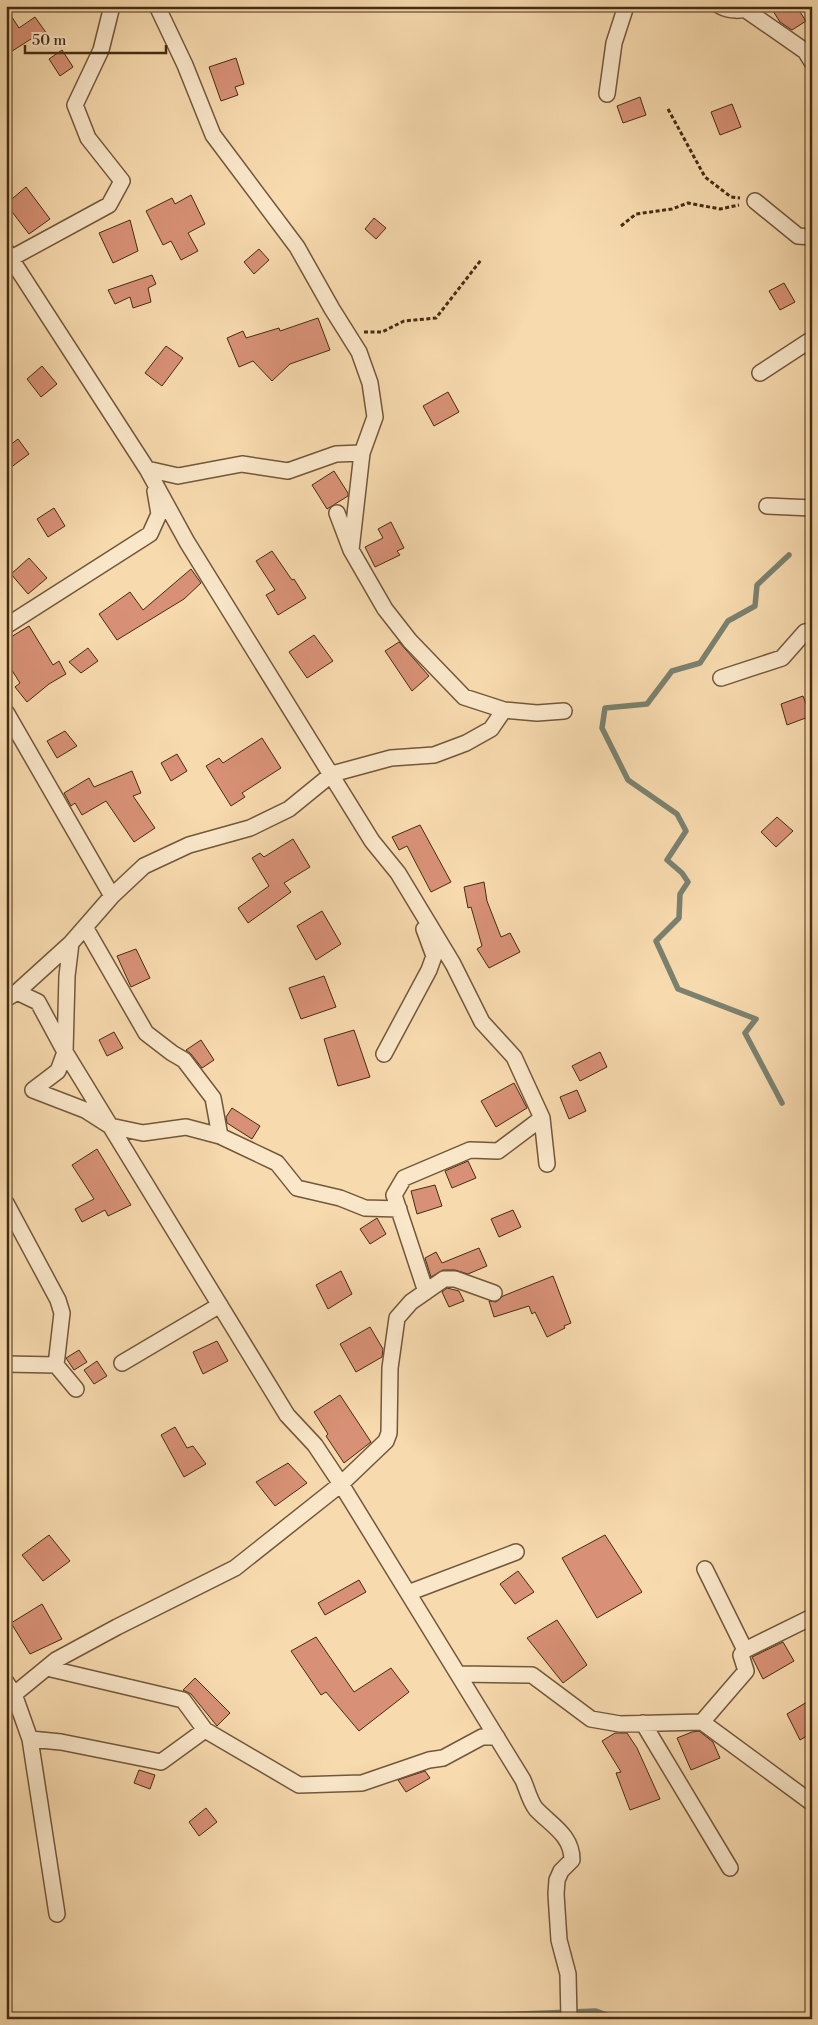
<svg xmlns="http://www.w3.org/2000/svg" width="818" height="2025" font-family="'Libre Bodoni',serif">
	<style>
		.lines { fill: none; stroke-linecap: round; stroke-linejoin: round }
		.stream { stroke: #7a816f; stroke-width: 5.5 }
		.building { fill: #d89176; stroke: #452c13 }
		.minor-casing { stroke: #72583a; stroke-width: 18 }
		.path { stroke: #452c13; stroke-width: 3; stroke-dasharray: 4 2.5; stroke-linecap: butt }
		.minor { stroke: #fae7ca; stroke-width: 15 }
	</style>
	<rect width="100%" height="100%" fill="#f7daae"/>
	<filter id="stains"><feTurbulence type="fractalNoise" baseFrequency=".004" numOctaves="4"/><feColorMatrix values="0 0 0 0 .2 0 0 0 0 .09 0 0 0 0 .02 0 0 0 .5 -.17"/></filter>
	<radialGradient id="worn" r=".72"><stop offset=".6" stop-color="#630" stop-opacity="0"/><stop offset="1" stop-color="#630" stop-opacity=".3"/></radialGradient>
	<g class="lines">
		<path class="stream" d="M 782,1103 L 745,1033 L 756,1019 L 678,989 L 656,941 L 679,918 L 680,894 L 688,882 L 682,873 L 667,860 L 686,831 L 677,814 L 628,780 L 602,728 L 605,708 L 647,704 L 672,671 L 700,663 L 728,621 L 755,606 L 757,585 L 789,555
			M 392,2019 L 596,2011 L 617,2019"/>
	</g>
	<path class="building" d="M 781,6 L 796,6 L 806,21 L 792,30 L 780,22 L 773,11 Z
		M 6,8 L 19,28 L 35,17 L 47,34 L 34,43 L 31,39 L 6,55 Z
		M 62,50 L 73,67 L 60,76 L 49,59 Z
		M 236,58 L 244,84 L 235,87 L 238,95 L 221,101 L 209,67 Z
		M 640,97 L 646,115 L 623,123 L 617,106 Z
		M 732,104 L 741,127 L 720,135 L 711,112 Z
		M 26,187 L 50,219 L 29,234 L 6,204 Z
		M 191,195 L 205,224 L 188,233 L 198,251 L 181,260 L 171,241 L 163,245 L 146,211 L 172,198 L 175,204 Z
		M 374,218 L 386,228 L 376,239 L 365,229 Z
		M 130,220 L 138,251 L 113,263 L 99,233 Z
		M 259,249 L 269,260 L 254,274 L 244,262 Z
		M 152,275 L 156,284 L 148,288 L 151,302 L 133,308 L 130,297 L 115,304 L 108,290 Z
		M 784,283 L 795,302 L 780,310 L 769,291 Z
		M 318,318 L 330,350 L 290,364 L 272,381 L 253,361 L 239,367 L 227,338 L 243,331 L 246,338 L 279,328 L 280,331 Z
		M 166,346 L 183,358 L 162,386 L 145,373 Z
		M 42,366 L 57,384 L 41,397 L 27,379 Z
		M 448,392 L 459,412 L 434,426 L 423,406 Z
		M 18,439 L 29,454 L 6,471 L 6,448 Z
		M 334,471 L 348,493 L 348,496 L 327,509 L 312,485 Z
		M 54,508 L 65,526 L 48,537 L 37,519 Z
		M 391,522 L 404,548 L 397,551 L 400,555 L 375,567 L 365,547 L 383,538 L 378,529 Z
		M 272,551 L 292,580 L 294,579 L 306,598 L 278,615 L 266,595 L 275,590 L 256,561 Z
		M 29,558 L 47,578 L 28,594 L 11,574 Z
		M 191,569 L 201,583 L 184,599 L 117,640 L 99,614 L 130,592 L 143,610 Z
		M 29,626 L 53,665 L 59,661 L 66,674 L 49,684 L 27,702 L 15,687 L 20,683 L 6,661 L 6,640 Z
		M 314,635 L 333,661 L 307,678 L 289,652 Z
		M 399,642 L 429,676 L 412,691 L 385,651 Z
		M 88,648 L 98,661 L 81,673 L 69,662 Z
		M 803,696 L 811,716 L 787,725 L 781,704 Z
		M 65,731 L 77,746 L 57,758 L 47,741 Z
		M 262,738 L 281,768 L 242,793 L 245,797 L 231,806 L 206,766 L 219,758 L 223,763 Z
		M 177,754 L 187,771 L 171,781 L 161,763 Z
		M 132,771 L 141,793 L 133,796 L 155,828 L 134,842 L 106,801 L 82,815 L 75,803 L 71,806 L 64,793 L 89,778 L 94,787 Z
		M 777,817 L 793,831 L 776,847 L 761,832 Z
		M 420,825 L 451,882 L 431,892 L 407,846 L 399,850 L 392,837 Z
		M 293,839 L 310,867 L 284,883 L 291,892 L 248,923 L 238,908 L 269,886 L 252,858 L 260,853 L 264,857 Z
		M 484,882 L 487,901 L 501,937 L 510,933 L 520,952 L 489,968 L 477,949 L 482,946 L 471,907 L 468,908 L 464,887 Z
		M 322,911 L 341,944 L 316,960 L 297,926 Z
		M 136,949 L 150,978 L 131,987 L 117,956 Z
		M 324,976 L 336,1007 L 301,1019 L 289,988 Z
		M 354,1030 L 370,1077 L 338,1086 L 324,1039 Z
		M 114,1032 L 123,1048 L 107,1056 L 99,1040 Z
		M 201,1040 L 214,1060 L 202,1068 L 191,1054 L 186,1050 Z
		M 600,1052 L 607,1067 L 580,1081 L 572,1066 Z
		M 514,1083 L 527,1108 L 496,1127 L 481,1101 Z
		M 577,1090 L 586,1111 L 569,1119 L 560,1097 Z
		M 232,1108 L 260,1126 L 252,1139 L 227,1123 L 226,1117 Z
		M 97,1149 L 131,1205 L 108,1216 L 105,1210 L 82,1222 L 75,1209 L 94,1199 L 72,1165 Z
		M 468,1161 L 476,1178 L 452,1188 L 445,1171 Z
		M 435,1185 L 442,1206 L 417,1214 L 411,1191 Z
		M 513,1210 L 521,1227 L 499,1237 L 491,1219 Z
		M 377,1218 L 386,1234 L 370,1244 L 360,1229 Z
		M 479,1248 L 487,1266 L 468,1274 L 455,1270 L 443,1270 L 431,1277 L 425,1258 L 436,1252 L 442,1263 Z
		M 341,1271 L 352,1294 L 328,1309 L 316,1285 Z
		M 553,1276 L 571,1323 L 564,1326 L 565,1328 L 547,1337 L 535,1312 L 532,1314 L 529,1306 L 494,1317 L 489,1301 L 496,1302 L 503,1296 Z
		M 447,1288 L 459,1291 L 464,1301 L 449,1307 L 442,1292 Z
		M 370,1327 L 383,1349 L 382,1357 L 356,1372 L 340,1344 Z
		M 217,1341 L 228,1361 L 203,1374 L 193,1352 Z
		M 79,1350 L 87,1362 L 74,1370 L 66,1358 Z
		M 97,1361 L 107,1376 L 94,1384 L 84,1370 Z
		M 340,1395 L 371,1442 L 344,1463 L 326,1436 L 328,1434 L 314,1412 Z
		M 175,1427 L 187,1448 L 193,1446 L 206,1464 L 184,1477 L 161,1435 Z
		M 288,1463 L 307,1483 L 275,1506 L 256,1482 Z
		M 49,1535 L 70,1561 L 43,1581 L 22,1555 Z
		M 605,1535 L 642,1592 L 597,1618 L 562,1558 Z
		M 518,1571 L 534,1592 L 515,1604 L 500,1584 Z
		M 359,1580 L 366,1592 L 325,1615 L 318,1603 Z
		M 42,1604 L 62,1639 L 30,1654 L 11,1623 Z
		M 557,1620 L 587,1665 L 563,1683 L 527,1638 Z
		M 316,1637 L 354,1692 L 391,1668 L 409,1692 L 359,1731 L 326,1692 L 321,1695 L 291,1651 Z
		M 783,1642 L 794,1661 L 763,1679 L 752,1657 Z
		M 195,1678 L 230,1713 L 217,1726 L 191,1694 L 183,1690 Z
		M 812,1699 L 812,1733 L 800,1740 L 787,1714 Z
		M 699,1731 L 713,1742 L 720,1758 L 691,1770 L 677,1738 L 692,1732 Z
		M 615,1733 L 627,1733 L 637,1748 L 660,1799 L 630,1810 L 616,1773 L 621,1772 L 602,1741 Z
		M 139,1770 L 155,1775 L 150,1789 L 134,1783 Z
		M 425,1771 L 430,1778 L 406,1792 L 398,1780 Z
		M 206,1808 L 217,1822 L 199,1836 L 189,1822 Z"/>
	<g class="lines">
		<defs>
			<path id="minor" d="M 157,6 L 185,65 L 213,135 L 297,247 L 332,309 L 359,352 L 370,383 L 375,417 L 362,453 L 351,550
				M 720,6 C 729,11 742,12 752,6
				M 746,10 L 805,51 L 812,62
				M 607,94 L 614,43 L 626,6
				M 755,201 L 798,236 L 812,237
				M 6,251 L 147,469 L 187,542 L 372,841 L 398,873 L 453,964 L 482,1022 L 514,1057 L 542,1118 L 547,1164
				M 6,261 L 109,205 L 122,181 L 88,138 L 75,105 L 101,50 L 112,6
				M 760,373 L 812,339
				M 147,469 L 178,476 L 242,464 L 288,471 L 336,454 L 362,453
				M 767,506 L 812,508
				M 337,513 L 351,550 L 385,609 L 410,641 L 464,697 L 504,710 L 537,713 L 564,711
				M 6,626 L 150,534 L 159,514 L 155,491
				M 721,678 L 782,658 L 805,632 L 812,631
				M 6,712 L 112,896
				M 85,927 L 146,1033 L 172,1053 L 184,1060 L 213,1098 L 220,1136
				M 17,992 L 38,1002 L 65,1052 L 287,1415 L 315,1445 L 341,1484 L 523,1780 C 527,1789 530,1802 536,1809 C 551,1825 572,1835 572,1860 L 561,1871 L 557,1880 L 556,1894 L 559,1940 L 568,1974 L 569,2019
				M 6,999 L 17,992 L 71,943 L 112,896 L 144,866 L 189,845 L 250,828 L 289,809 L 332,774 L 391,758 L 434,755 L 466,743 L 491,729 L 504,710
				M 384,1054 L 429,970 L 434,956 L 424,929
				M 33,1090 L 85,1110 L 110,1126 L 143,1133 L 186,1127 L 220,1136 L 277,1163 L 297,1188 L 340,1198 L 365,1208 L 399,1209
				M 33,1090 L 58,1071 L 65,1052 L 67,976 L 71,943
				M 6,1203 L 58,1300 L 62,1313 L 56,1365
				M 426,1292 L 394,1195 L 404,1178 L 470,1150 L 498,1151 L 542,1118
				M 122,1363 L 220,1305
				M 6,1364 L 56,1365 L 76,1389
				M 408,1593 L 516,1552
				M 745,1650 L 812,1617
				M 47,1668 L 183,1700 L 205,1730 L 299,1785 L 362,1783 L 429,1760 L 443,1758 L 482,1737 L 497,1737
				M 458,1674 L 532,1675 L 591,1719 L 620,1724 L 702,1722 L 812,1803
				M 6,1682 L 14,1694 L 30,1739 L 57,1914
				M 6,1701 L 56,1660 L 117,1627 L 235,1568 L 341,1484 L 386,1441 L 389,1433 L 390,1368 L 397,1318 L 411,1302 L 444,1279 L 455,1279 L 494,1293
				M 702,1722 L 746,1671 L 741,1655 L 745,1650 L 705,1569
				M 643,1723 L 730,1868
				M 30,1739 L 61,1742 L 161,1762 L 205,1730"/>
		</defs>
		<use href="#minor" class="minor-casing"/>
		<path class="path" d="M 668,109 L 705,177 L 731,197 L 740,198
			M 621,226 L 636,214 L 672,209 L 688,203 L 720,209 L 739,205
			M 364,332 L 382,332 L 404,321 L 436,318 L 481,260"/>
		<use href="#minor" class="minor"/>
	</g>
	<rect width="818" height="2025" fill="none" stroke="#f7daae" stroke-width="25"/>
	<rect x="8" y="8" width="803" height="2010" fill="none" stroke="#452c13" stroke-width="2.5"/>
	<rect x="12" y="12" width="793" height="2000" fill="none" stroke="#452c13"/>
	<path d="M25 45v8h141v-8" fill="none" stroke="#452c13" stroke-width="2.5"/>
	<text x="32" y="45" font-size="15" fill="#452c13" stroke="#fae7ca" stroke-width="4" paint-order="stroke">50 m</text>
	<rect width="100%" height="100%" filter="url(#stains)"/>
	<rect width="100%" height="100%" fill="url(#worn)"/>
</svg>
